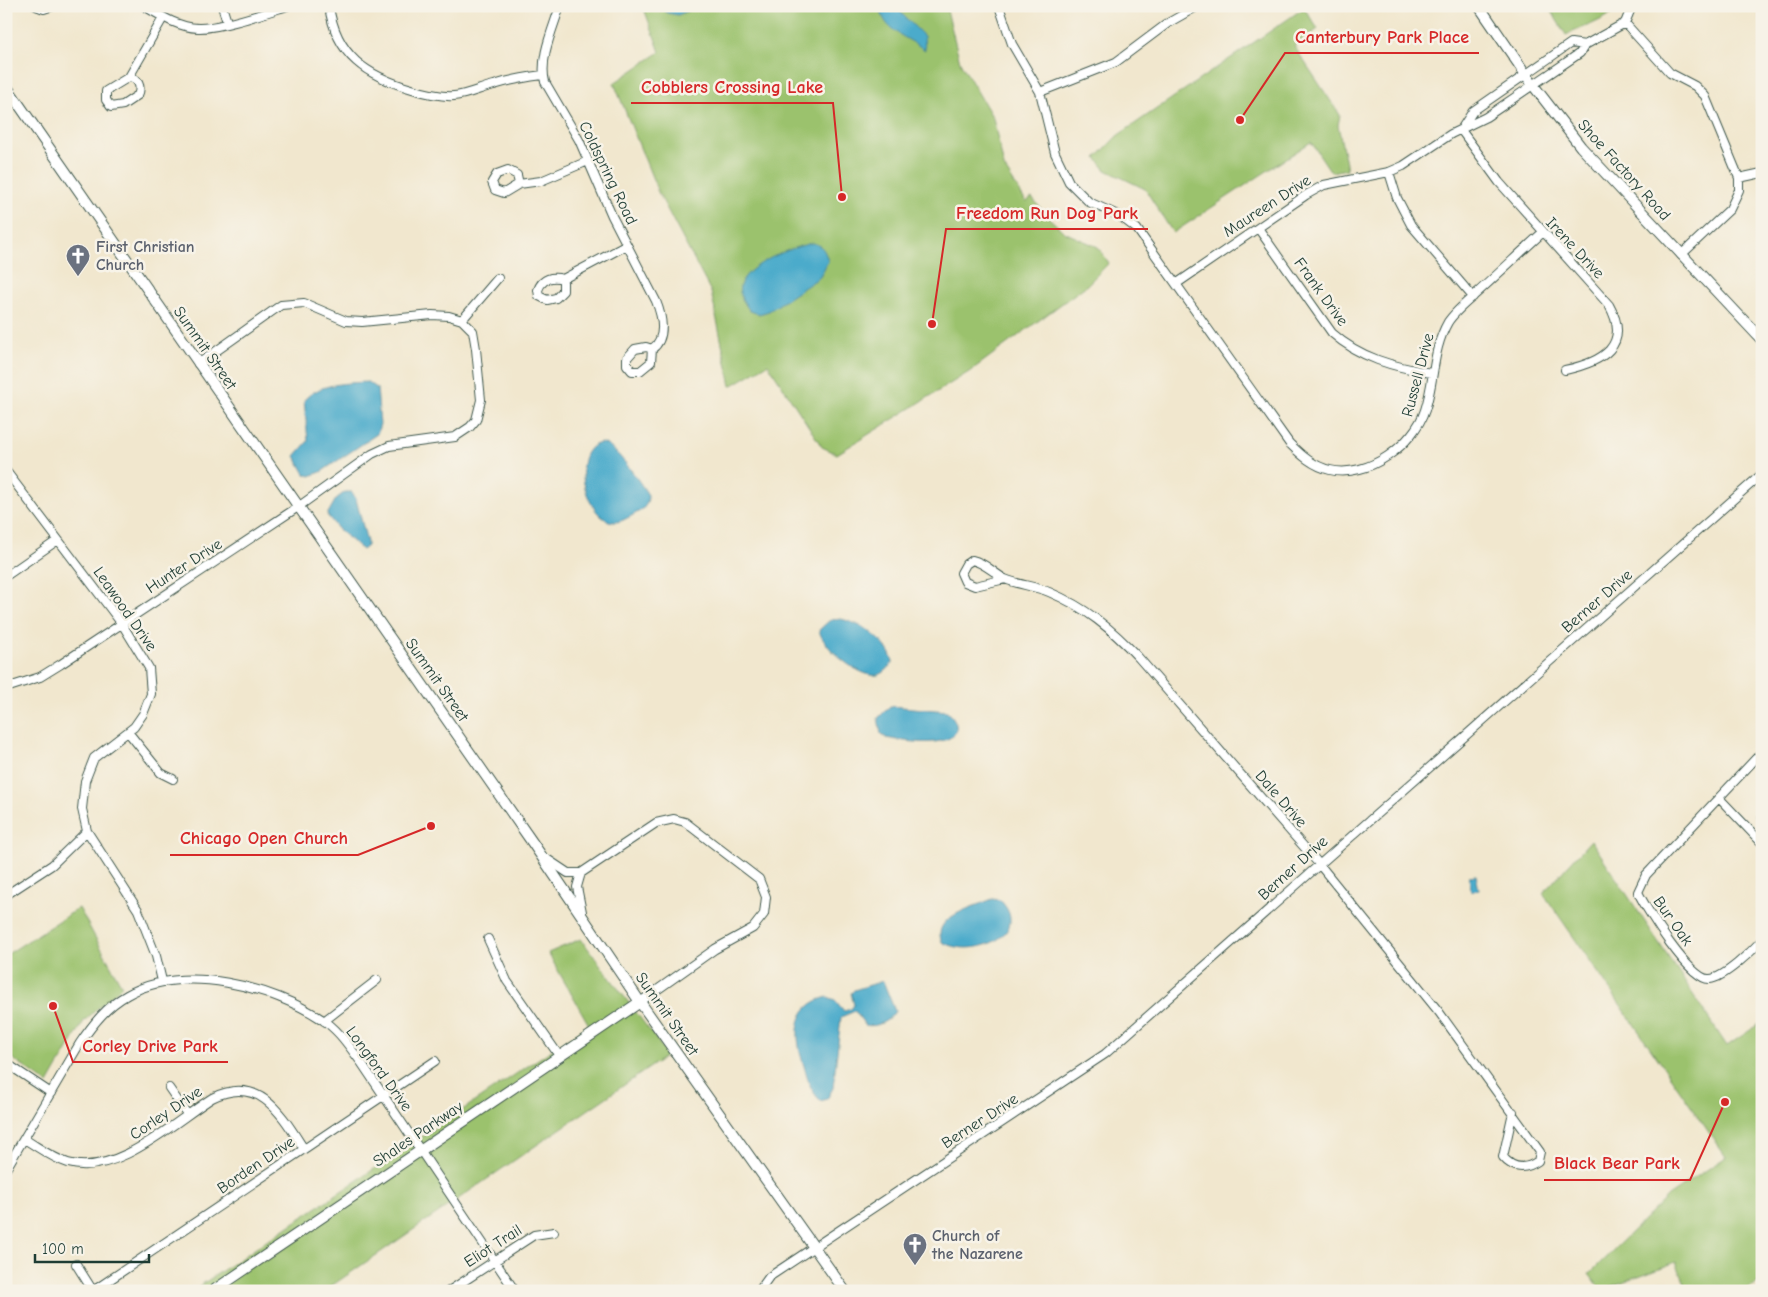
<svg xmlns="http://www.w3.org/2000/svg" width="1768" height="1297" font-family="'Comic Neue',sans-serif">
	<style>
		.green { fill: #9bc26d; stroke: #5d8050 }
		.water { fill: #4cabcb; stroke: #367480 }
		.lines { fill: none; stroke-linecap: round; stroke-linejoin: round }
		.street-casing { stroke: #3e564b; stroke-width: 10 }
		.secondary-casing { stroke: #3e564b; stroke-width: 12 }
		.street { stroke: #fff; stroke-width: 8 }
		.secondary { stroke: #fff; stroke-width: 10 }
		.labels { text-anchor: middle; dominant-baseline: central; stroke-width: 5; stroke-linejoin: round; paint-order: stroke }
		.street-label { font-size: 16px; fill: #1f3d34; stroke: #f7f3e8 }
		.worship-label { font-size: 16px; font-weight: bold; fill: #5b616d; stroke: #f7f3e8; text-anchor: start }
		.leader { fill: none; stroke: #d62828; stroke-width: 2 }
		.callout-dot { fill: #d62828; stroke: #f7f3e8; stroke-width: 2 }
		.callout-label { font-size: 18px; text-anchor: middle; font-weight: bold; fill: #d62828; stroke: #f7f3e8; stroke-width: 5; stroke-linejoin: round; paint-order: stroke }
	</style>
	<rect width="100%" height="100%" fill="#f7f3e8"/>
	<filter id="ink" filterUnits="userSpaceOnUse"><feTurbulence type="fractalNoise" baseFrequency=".02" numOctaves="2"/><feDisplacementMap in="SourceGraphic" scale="10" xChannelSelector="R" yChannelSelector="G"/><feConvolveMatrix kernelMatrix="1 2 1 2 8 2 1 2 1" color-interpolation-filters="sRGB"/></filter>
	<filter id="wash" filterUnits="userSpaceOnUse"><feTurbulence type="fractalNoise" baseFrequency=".0096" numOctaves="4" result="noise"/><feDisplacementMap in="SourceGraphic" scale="20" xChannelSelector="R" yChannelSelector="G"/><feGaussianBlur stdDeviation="1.12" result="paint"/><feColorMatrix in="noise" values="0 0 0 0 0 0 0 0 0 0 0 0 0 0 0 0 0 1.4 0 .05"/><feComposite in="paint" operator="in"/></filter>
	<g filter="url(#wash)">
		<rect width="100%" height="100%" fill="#f1e7ce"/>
		<path class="green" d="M 643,6 L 946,6 L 960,62 L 993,118 L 1004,167 L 1026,202 L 1032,198 L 1048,217 L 1064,232 L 1098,247 L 1109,263 L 1087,285 L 969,372 L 837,454 L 822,447 L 768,364 L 731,386 L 711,292 L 658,192 L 614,83 L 660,52 Z
			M 1548,6 L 1618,6 C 1615,17 1578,29 1566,35 Z
			M 1304,8 L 1318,29 L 1294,46 L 1340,115 L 1338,125 L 1347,169 L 1331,172 L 1311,142 L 1173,233 L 1145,189 L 1106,170 L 1096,158 L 1117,136 Z
			M 1762,805 L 1762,827 L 1753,814 Z
			M 1591,840 L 1727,1046 L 1762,1022 L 1762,1279 L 1745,1291 L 1688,1291 L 1676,1262 L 1601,1290 L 1589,1274 L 1668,1196 L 1726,1157 L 1543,893 Z
			M 79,908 L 122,986 L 84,1021 L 48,1084 L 6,1054 L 6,955 Z
			M 581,939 L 668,1055 L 324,1291 L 192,1291 L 589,1025 L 548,953 Z"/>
		<path class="water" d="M 661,6 L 699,6 L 678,15 L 667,13 Z
			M 881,6 L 904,6 L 901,13 L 924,36 L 925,50 C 908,37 881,31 881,6 Z
			M 812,243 C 823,245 825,251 828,261 L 820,277 L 769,311 L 759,314 L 750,311 C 745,304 738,295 740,286 C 746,264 793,247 812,243 Z
			M 368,382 L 377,388 L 380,424 L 377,434 L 321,472 L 310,476 L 305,474 L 295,456 L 308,441 L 304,400 C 319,383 347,383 368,382 Z
			M 602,443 C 616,446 640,482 648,495 C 648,507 642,510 633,515 C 627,518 621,522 615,522 C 586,522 566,447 602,443 Z
			M 345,492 L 352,492 L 356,499 L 367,542 L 367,546 L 362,550 L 339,530 L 327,515 L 336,499 Z
			M 841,619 C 863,624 887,640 893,662 C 889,668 885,673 878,675 C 860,679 822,647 819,630 L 830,620 Z
			M 890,706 L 947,711 C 952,716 958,722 956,731 C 949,749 902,741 886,738 L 881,734 L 878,718 Z
			M 1476,875 L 1479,890 L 1471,891 L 1469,876 Z
			M 992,899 L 1000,900 C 1034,934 974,960 942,942 C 930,917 975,907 992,899 Z
			M 883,981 L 895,1011 C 890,1021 876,1028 865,1025 L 855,1011 L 841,1017 L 833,1088 L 827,1099 L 821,1101 C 810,1091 808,1080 804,1066 C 795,1039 791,1005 828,997 L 835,1000 L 844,1011 L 851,1009 L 854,1005 L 851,993 L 854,990 Z"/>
	</g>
	<g filter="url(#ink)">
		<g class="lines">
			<defs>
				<path id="street" d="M 36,6 L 44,9 L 53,6
					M 144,6 C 161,16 178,27 198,28 C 219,29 265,13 287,6
					M 222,6 L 227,22
					M 329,6 C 336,56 367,76 412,89 C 425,93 440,97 454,96 C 467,95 481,88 494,85 C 510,80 527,77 543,75
					M 560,6 C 553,29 539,58 545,82 L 579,140 L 612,216 L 656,301 C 662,316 667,338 652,349
					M 999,6 L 1012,44 L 1040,92 L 1055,153 L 1069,182 L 1089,202 L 1120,216 L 1137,229 L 1289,443 C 1301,455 1313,466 1330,470 C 1368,479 1414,444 1425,410 C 1435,380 1432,350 1448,322 C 1455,311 1468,301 1478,292 C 1499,273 1520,253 1542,233
					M 1625,23 L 1670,73 L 1695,86 L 1705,96 L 1739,178 L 1739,190 L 1730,209 L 1681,255
					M 129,77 C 138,78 142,87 138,95 L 123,105 L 111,107 L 106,100 L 106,91 L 129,77 L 163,18
					M 1040,92 L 1116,62 L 1168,23 L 1198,6
					M 1462,128 L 1473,111 L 1571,43 L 1585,45
					M 1461,130 L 1499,182 L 1609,305 C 1632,346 1602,362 1565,370
					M 1389,172 L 1397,198 L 1411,225 L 1473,297
					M 1739,178 L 1762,173
					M 519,184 L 517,175 L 508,170 L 497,174 L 492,182 L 495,190 L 504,193 L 519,184 L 541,181 L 588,161
					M 1258,228 L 1332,333 C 1360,358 1394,367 1431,373
					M 563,279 L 563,291 L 556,298 L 547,300 L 539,296 L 538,290 C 542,278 552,276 563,279 L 627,245
					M 1176,284 L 1306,195 L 1324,185 L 1389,172 L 1403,166 L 1451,134 L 1486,117 L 1580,53 L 1585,45 L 1625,23 L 1632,6
					M 462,320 L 498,278
					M 646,347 L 652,349 L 651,362 L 640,371 L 632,371 L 627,365 L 627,358 L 635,349 Z
					M 6,471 L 122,624 L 149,668 L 151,694 L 143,714 L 134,727 L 94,758 L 85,781 L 82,809 L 87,831 L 138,910 L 156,956 L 162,981
					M 6,576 L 58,540
					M 1005,579 L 975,586 L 965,582 L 961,573 L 966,564 L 972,560 C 986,563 993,573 1005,579 C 1019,585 1035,586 1049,592 C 1085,607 1112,629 1138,657 L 1319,864 L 1439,1012 L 1540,1152 L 1538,1161 C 1525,1170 1513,1169 1503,1157 L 1513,1112
					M 6,688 L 40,677 L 61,664 L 298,507 L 372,454 L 389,446 L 455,437 L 470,427 L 476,420 L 481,400 L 476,349 L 473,331 L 462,320 L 449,316 L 432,315 L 362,322 L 346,321 L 304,303 L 281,305 L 198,364
					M 128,732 L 161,773 L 173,779
					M 1762,752 L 1646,875 L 1638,892 C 1646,909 1691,982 1710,979 C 1724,978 1752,951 1762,940
					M 1719,798 L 1762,843
					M 547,859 L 568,873 L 581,873 L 577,887 L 582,912
					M 581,873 L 656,823 L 674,819 L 685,822 L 759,879 L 766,897 L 764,914 L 753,928 L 715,949 L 640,1002
					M 6,895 L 52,865 L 87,831
					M 488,939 L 507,981 L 560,1057
					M 324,1021 L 377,980
					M 6,1063 L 51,1093
					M 169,1088 L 187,1114
					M 24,1139 C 38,1147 52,1158 68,1163 C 116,1177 173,1123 212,1098 C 260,1074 282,1115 304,1149
					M 6,1169 L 80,1043 C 93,1024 107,1006 127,995 C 184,963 272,986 323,1020 C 339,1030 350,1048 361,1062 L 515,1291
					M 76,1264 L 93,1291
					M 93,1291 L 435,1061
					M 449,1291 L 534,1235 L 554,1232
					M 759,1291 L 769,1277 L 1105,1054 L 1762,474"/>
				<path id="secondary" d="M 1479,6 L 1533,85 L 1581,147 L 1762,340
					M 6,86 L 532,842 L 640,1002 L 845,1291
					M 213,1291 L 640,1002"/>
			</defs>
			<use href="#street" class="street-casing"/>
			<use href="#secondary" class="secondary-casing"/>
			<use href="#street" class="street"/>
			<use href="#secondary" class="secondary"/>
		</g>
	</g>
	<defs>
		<symbol id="church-pin" viewBox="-11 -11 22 30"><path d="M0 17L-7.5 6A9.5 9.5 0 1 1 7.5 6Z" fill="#6b7280" stroke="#f7f3e8"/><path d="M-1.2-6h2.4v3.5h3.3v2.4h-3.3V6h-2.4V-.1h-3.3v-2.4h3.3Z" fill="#fff"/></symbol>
	</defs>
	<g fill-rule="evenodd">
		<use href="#church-pin" x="64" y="242" width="28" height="38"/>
		<use href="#church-pin" x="901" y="1231" width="28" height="38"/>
	</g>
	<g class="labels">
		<g class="street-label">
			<text transform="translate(1624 170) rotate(48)">Shoe Factory Road</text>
			<text transform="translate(608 173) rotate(64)">Coldspring Road</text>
			<text transform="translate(1267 206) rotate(-33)">Maureen Drive</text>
			<text transform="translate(1575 248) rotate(47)">Irene Drive</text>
			<text transform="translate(1321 292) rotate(54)">Frank Drive</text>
			<text transform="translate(205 348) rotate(55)">Summit Street</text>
			<text transform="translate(1418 375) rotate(-75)">Russell Drive</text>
			<text transform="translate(184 566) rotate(-33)">Hunter Drive</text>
			<text transform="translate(1597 601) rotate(-41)">Berner Drive</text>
			<text transform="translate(125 609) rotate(55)">Leawood Drive</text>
			<text transform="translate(437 680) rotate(55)">Summit Street</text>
			<text transform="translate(1281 799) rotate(49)">Dale Drive</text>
			<text transform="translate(1293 868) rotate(-42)">Berner Drive</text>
			<text transform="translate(1673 921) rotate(55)">Bur Oak</text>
			<text transform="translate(667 1014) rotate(55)">Summit Street</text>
			<text transform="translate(379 1069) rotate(54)">Longford Drive</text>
			<text transform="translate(166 1113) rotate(-34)">Corley Drive</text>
			<text transform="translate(980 1121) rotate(-33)">Berner Drive</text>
			<text transform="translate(418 1134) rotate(-34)">Shales Parkway</text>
			<text transform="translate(256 1165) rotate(-34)">Borden Drive</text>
			<text transform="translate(493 1246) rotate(-33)">Eliot Trail</text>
		</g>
		<g class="worship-label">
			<text x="96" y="247">First Christian<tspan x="96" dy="18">Church</tspan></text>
			<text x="932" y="1236">Church of<tspan x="932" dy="18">the Nazarene</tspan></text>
		</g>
	</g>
	<path class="leader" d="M1240 120L1285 53H1479M842 197L833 103H631M932 324L946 229H1148M431 826L358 855H170M53 1006L73 1062H228M1725 1102L1690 1180H1544"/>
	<g class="callout-dot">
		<circle cx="1240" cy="120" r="5"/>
		<circle cx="842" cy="197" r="5"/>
		<circle cx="932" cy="324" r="5"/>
		<circle cx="431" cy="826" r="5"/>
		<circle cx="53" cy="1006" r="5"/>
		<circle cx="1725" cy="1102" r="5"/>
	</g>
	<g class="callout-label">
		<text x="1382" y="43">Canterbury Park Place</text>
		<text x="732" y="93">Cobblers Crossing Lake</text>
		<text x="1047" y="219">Freedom Run Dog Park</text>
		<text x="264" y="844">Chicago Open Church</text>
		<text x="150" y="1052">Corley Drive Park</text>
		<text x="1617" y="1169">Black Bear Park</text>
	</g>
	<rect width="1768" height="1297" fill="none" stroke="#f7f3e8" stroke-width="25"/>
	<path d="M35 1254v8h114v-8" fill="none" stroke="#1f3d34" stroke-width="2.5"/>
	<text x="42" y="1254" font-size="15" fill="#1f3d34" stroke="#f7f3e8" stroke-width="4" paint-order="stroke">100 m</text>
</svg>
